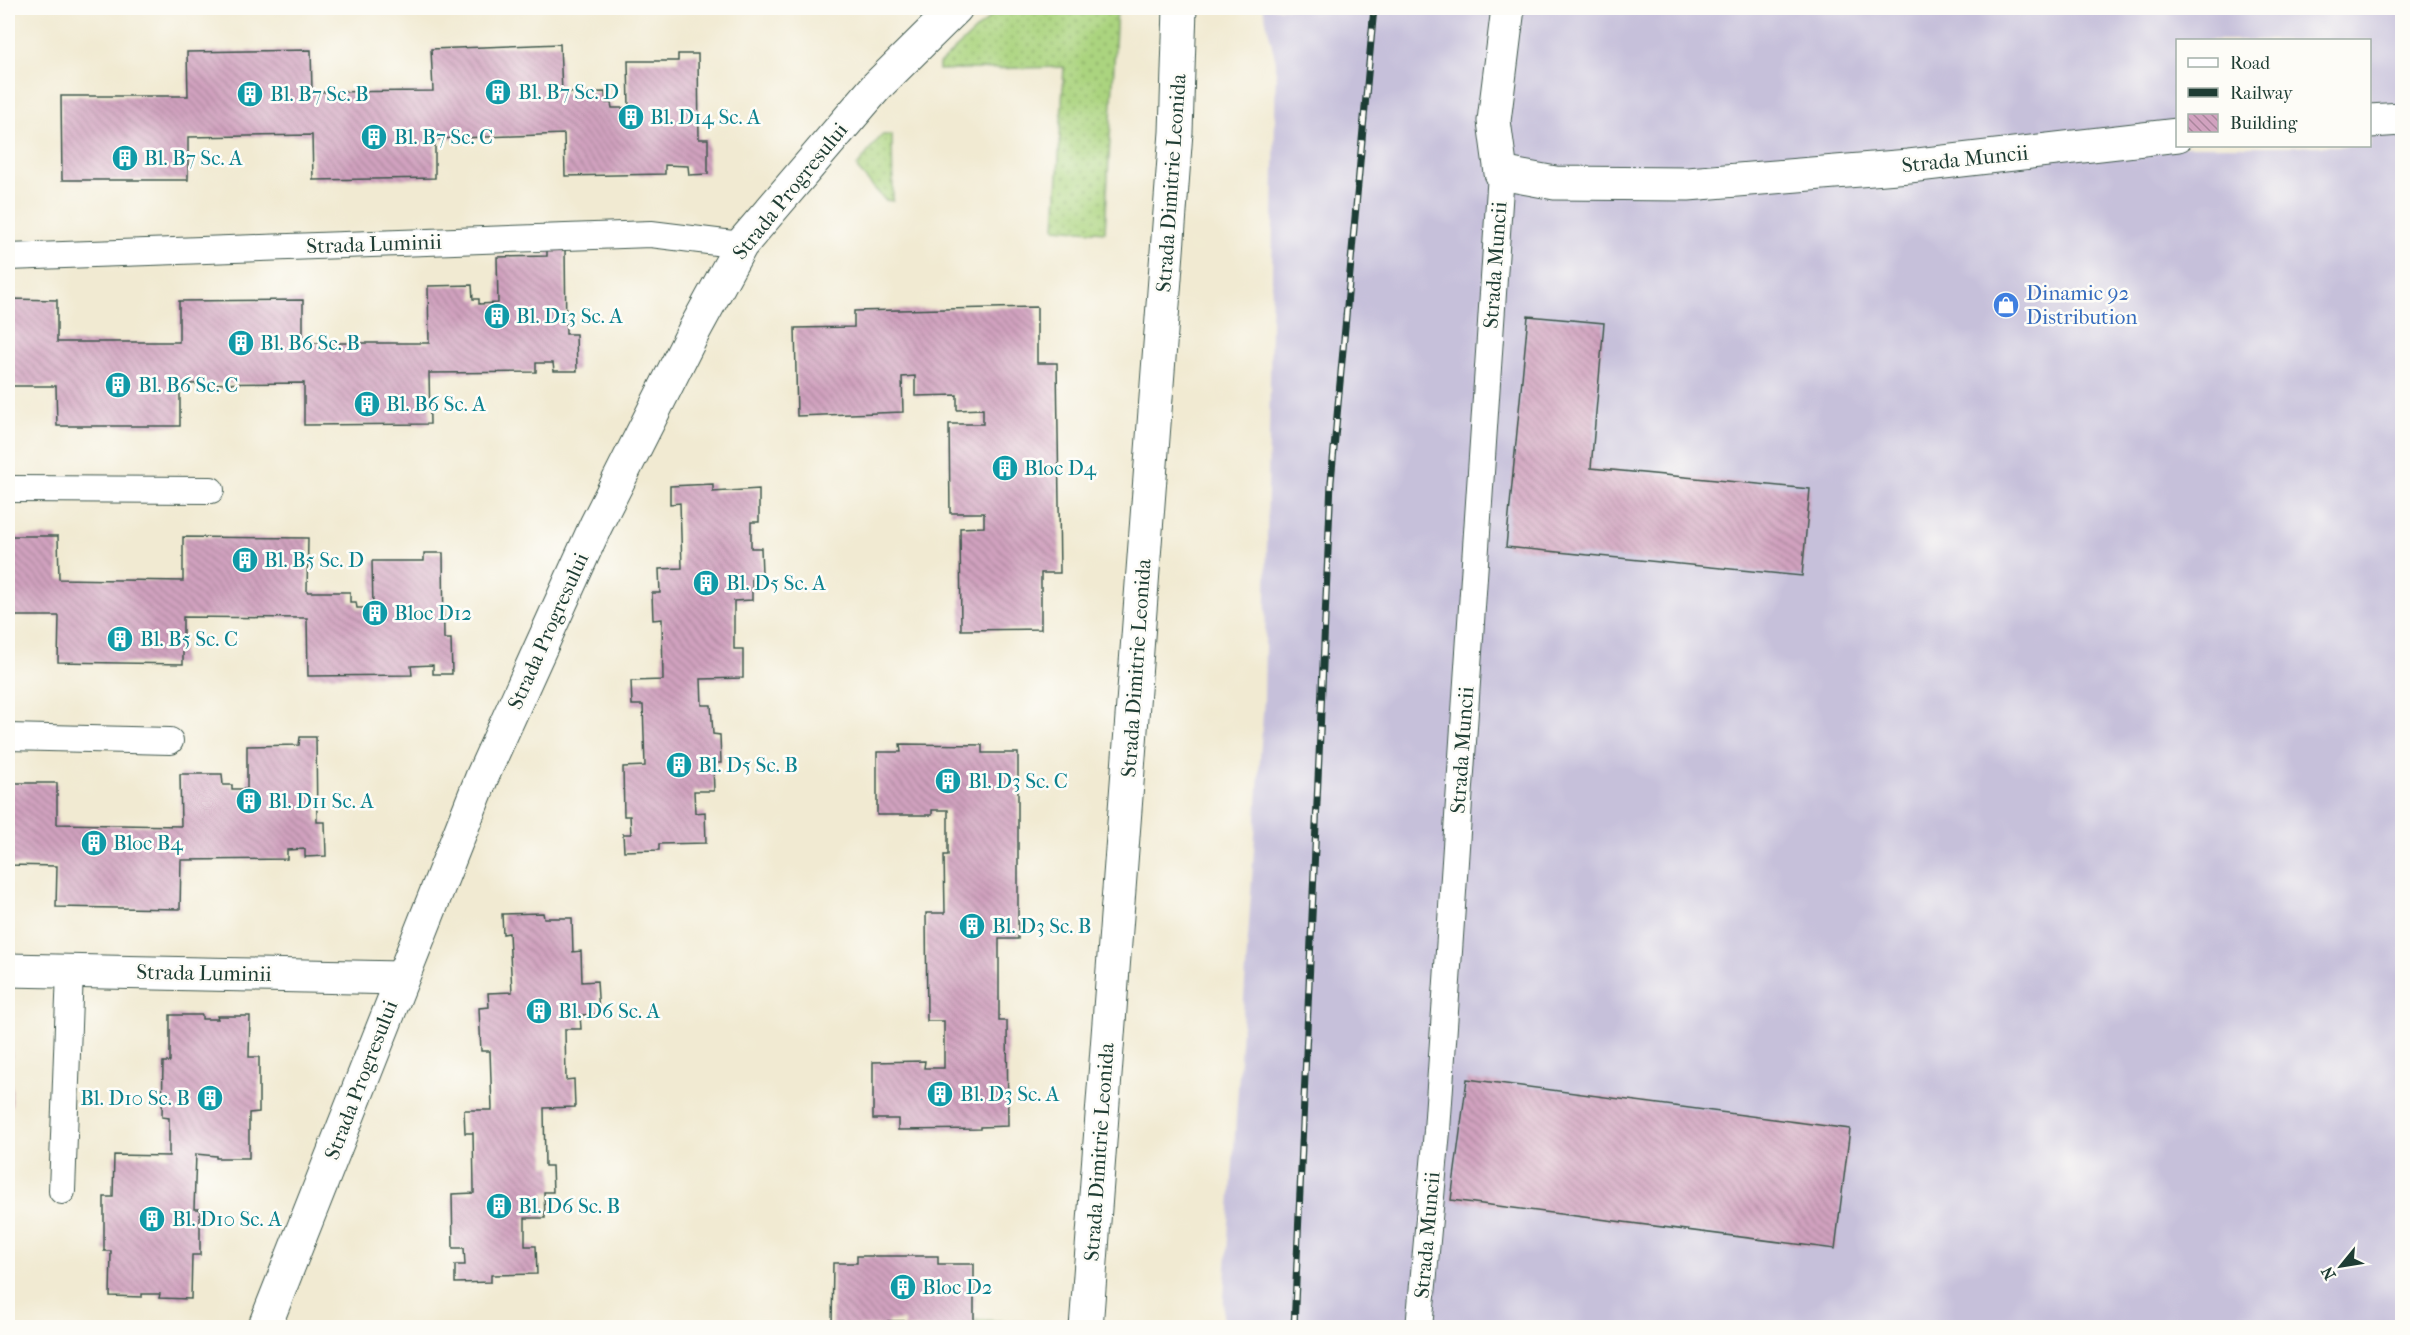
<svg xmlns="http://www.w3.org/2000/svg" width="2410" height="1335" font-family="'IM FELL French Canon',serif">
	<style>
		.industrial { fill: #c6c0da; fill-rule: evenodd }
		.grass { fill: url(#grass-dots); stroke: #65885a; stroke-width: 1.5 }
		.building { fill: url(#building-back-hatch) }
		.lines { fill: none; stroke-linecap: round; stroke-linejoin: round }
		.service-casing { stroke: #3e574c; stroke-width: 28 }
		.minor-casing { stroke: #3e574c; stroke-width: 35 }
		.tertiary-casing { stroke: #3e574c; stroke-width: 35 }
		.secondary-casing { stroke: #3e574c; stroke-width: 35 }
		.service { stroke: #fff; stroke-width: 26 }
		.minor { stroke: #fff; stroke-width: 33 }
		.tertiary { stroke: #fff; stroke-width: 33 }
		.secondary { stroke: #fff; stroke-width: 33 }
		.rail-casing { stroke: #1f3d34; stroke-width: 7 }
		.rail { stroke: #fdfcf7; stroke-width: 4.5; stroke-dasharray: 14; stroke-linecap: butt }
		.labels { text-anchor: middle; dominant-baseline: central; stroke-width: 5; stroke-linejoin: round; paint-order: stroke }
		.culture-label { font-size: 21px; fill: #0d838f; stroke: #fdfcf7; text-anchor: start }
		.street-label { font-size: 21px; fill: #1f3d34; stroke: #fdfcf7 }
		.shop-label { font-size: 21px; fill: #366cbe; stroke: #fdfcf7; text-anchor: start }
	</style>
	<defs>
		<pattern id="grass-dots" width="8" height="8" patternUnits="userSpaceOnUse" patternTransform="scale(1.5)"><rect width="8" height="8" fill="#abd47f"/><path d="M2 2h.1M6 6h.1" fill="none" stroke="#8bad69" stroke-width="1.8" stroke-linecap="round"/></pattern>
		<pattern id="building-back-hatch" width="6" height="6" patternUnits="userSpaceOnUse" patternTransform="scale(1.5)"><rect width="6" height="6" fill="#d1a2bf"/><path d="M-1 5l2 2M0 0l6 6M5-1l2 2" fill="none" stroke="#a9859c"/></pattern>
	</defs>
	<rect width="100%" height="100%" fill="#fdfcf7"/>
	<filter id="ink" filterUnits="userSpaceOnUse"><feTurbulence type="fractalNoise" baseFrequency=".0167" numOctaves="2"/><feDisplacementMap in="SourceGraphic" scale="12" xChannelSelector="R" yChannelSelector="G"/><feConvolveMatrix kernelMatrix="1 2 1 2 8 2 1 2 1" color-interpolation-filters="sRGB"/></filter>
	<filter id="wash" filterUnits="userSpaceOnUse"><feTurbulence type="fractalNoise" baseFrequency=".008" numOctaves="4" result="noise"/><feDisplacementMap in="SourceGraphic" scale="24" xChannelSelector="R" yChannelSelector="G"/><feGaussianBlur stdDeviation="1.35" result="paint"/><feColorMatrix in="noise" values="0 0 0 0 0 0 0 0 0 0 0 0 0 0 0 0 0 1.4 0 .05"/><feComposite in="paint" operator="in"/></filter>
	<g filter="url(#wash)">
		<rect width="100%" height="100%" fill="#f1ead2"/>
		<path class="industrial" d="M 1263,8 L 2402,8 L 2402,1327 L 1222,1328 L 1264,698 L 1276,62 ZM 2178,40 L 2370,40 L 2370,146 L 2178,146 Z"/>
		<path class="grass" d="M 1000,8 L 1117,8 L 1105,232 L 1055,228 L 1064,67 L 939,70 L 939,64 Z
			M 882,135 L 892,135 L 893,201 L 885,200 L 858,170 L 857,166 Z
			M 976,1320 L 1023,1322 L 1023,1327 L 976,1327 Z"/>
		<g id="blocks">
			<path class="building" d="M 560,44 L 562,93 L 605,92 L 606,103 L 611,103 L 612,108 L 629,108 L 628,61 L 678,61 L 678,54 L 698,54 L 699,139 L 708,139 L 708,174 L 689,175 L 688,166 L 665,165 L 665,174 L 565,176 L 564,134 L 435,139 L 435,178 L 313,180 L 312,135 L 188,137 L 188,180 L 62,180 L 61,96 L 188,96 L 187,52 L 311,50 L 312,92 L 433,91 L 431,49 Z
				M 547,247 L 565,247 L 566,334 L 576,334 L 577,371 L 554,371 L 553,363 L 536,363 L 536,372 L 429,373 L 430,424 L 304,425 L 304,383 L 180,384 L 180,426 L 57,426 L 56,386 L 8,386 L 8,299 L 57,300 L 57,342 L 179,342 L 179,301 L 303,300 L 303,343 L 429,343 L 428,286 L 472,285 L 473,299 L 479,299 L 479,304 L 498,303 L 497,257 L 547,256 Z
				M 1037,307 L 1037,363 L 1057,363 L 1060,573 L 1041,573 L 1041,629 L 961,630 L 960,528 L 984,527 L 984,513 L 950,513 L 949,424 L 983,424 L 983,409 L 957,410 L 957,395 L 915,396 L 915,376 L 902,377 L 903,412 L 797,416 L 795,328 L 854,327 L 854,311 Z
				M 1528,316 L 1604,323 L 1591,468 L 1810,489 L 1802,576 L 1506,547 Z
				M 713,484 L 713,492 L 759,489 L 759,522 L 751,522 L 751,548 L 761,548 L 762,573 L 752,573 L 752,600 L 734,601 L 734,649 L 743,649 L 743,678 L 701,679 L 702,705 L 711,705 L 713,734 L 720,735 L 721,763 L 713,763 L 714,791 L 694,791 L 695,813 L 705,812 L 706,843 L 659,844 L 659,850 L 624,851 L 623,834 L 631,834 L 630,816 L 624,816 L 623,767 L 645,766 L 643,705 L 632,705 L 631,681 L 663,680 L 662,619 L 653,620 L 652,593 L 660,593 L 659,569 L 682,568 L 680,503 L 670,504 L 670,486 Z
				M 8,536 L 58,536 L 59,579 L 183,581 L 183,537 L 308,538 L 307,592 L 350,592 L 350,602 L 356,602 L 357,608 L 373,608 L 372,561 L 424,561 L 424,553 L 443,553 L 444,639 L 451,639 L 452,674 L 433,674 L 433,665 L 411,666 L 412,675 L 308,676 L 307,618 L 183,617 L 183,664 L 58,662 L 59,616 L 8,616 Z
				M 300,737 L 316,737 L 317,822 L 325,822 L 326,856 L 305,857 L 305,849 L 287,850 L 287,859 L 181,860 L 180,909 L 56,907 L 57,866 L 8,865 L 8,783 L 57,783 L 57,824 L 181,826 L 180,774 L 222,774 L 223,785 L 232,785 L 232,789 L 247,789 L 247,746 L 299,745 Z
				M 900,744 L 982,745 L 982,753 L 1018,753 L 1018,939 L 999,939 L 999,1021 L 1007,1021 L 1008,1126 L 980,1127 L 980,1129 L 898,1130 L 898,1119 L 873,1119 L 873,1062 L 925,1061 L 924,1068 L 944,1068 L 944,1021 L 927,1021 L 926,913 L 945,913 L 944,855 L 948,855 L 948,810 L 932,810 L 932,815 L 877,815 L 877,752 L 901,752 Z
				M 543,913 L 544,918 L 572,918 L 573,952 L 581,951 L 582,982 L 597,981 L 599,1014 L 580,1015 L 581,1029 L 565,1029 L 566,1080 L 574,1079 L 575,1107 L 544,1108 L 545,1166 L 552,1166 L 553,1192 L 544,1192 L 545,1218 L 525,1218 L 525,1246 L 536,1246 L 537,1274 L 491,1275 L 491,1282 L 455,1283 L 455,1265 L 465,1265 L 464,1248 L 453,1248 L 452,1194 L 474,1193 L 474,1188 L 473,1133 L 465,1133 L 464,1110 L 492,1110 L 490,1051 L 481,1051 L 479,1008 L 489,1007 L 488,993 L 512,992 L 509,933 L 503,934 L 502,914 Z
				M 8,1011 L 12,1011 L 12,1107 L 8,1107 Z
				M 170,1015 L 202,1015 L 202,1019 L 218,1019 L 217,1016 L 250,1016 L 249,1057 L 259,1057 L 259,1112 L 249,1113 L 249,1158 L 216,1158 L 216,1156 L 196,1154 L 194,1209 L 200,1209 L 200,1255 L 192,1255 L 191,1299 L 159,1298 L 160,1294 L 142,1294 L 142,1297 L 110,1296 L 111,1251 L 104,1251 L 104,1197 L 113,1197 L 114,1155 L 169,1156 L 169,1118 L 162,1117 L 163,1062 L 170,1062 Z
				M 1467,1079 L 1850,1129 L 1835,1249 L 1451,1200 Z
				M 857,1256 L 938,1256 L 938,1264 L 974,1264 L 974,1328 L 904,1328 L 904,1321 L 888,1321 L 888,1326 L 832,1326 L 833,1263 L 857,1263 Z"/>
		</g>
	</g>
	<g filter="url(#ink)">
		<use href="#blocks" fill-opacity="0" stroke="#3e574c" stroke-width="1.5"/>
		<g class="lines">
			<defs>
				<path id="service" d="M 8,257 L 651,234 L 741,245
					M 8,489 L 211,490
					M 8,737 L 170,741
					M 62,1191 L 70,971
					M 1419,1328 L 1437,1131 L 1501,173"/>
				<path id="minor" d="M 1508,8 L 1494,121 L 1501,173 L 1555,183 L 1688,184 L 1909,166 L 2178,135
					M 2370,121 L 2402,119
					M 8,970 L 401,978"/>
				<path id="tertiary" d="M 264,1328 L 482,777 L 596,525 L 695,329 L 741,245 L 877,86 L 956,8"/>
				<path id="secondary" d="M 1086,1328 L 1176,132 L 1180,8"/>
			</defs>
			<use href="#service" class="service-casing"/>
			<use href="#minor" class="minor-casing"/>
			<use href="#tertiary" class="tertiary-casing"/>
			<use href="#secondary" class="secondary-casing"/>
			<use href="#service" class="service"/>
			<use href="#minor" class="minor"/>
			<use href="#tertiary" class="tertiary"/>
			<use href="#secondary" class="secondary"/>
			<defs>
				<path id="rail" d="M 1294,1328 L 1331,482 L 1374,8"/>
			</defs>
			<use href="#rail" class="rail-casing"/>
			<use href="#rail" class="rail"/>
		</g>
	</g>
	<defs>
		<symbol id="building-disc" viewBox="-11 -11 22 22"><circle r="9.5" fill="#0f9aa8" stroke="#fdfcf7"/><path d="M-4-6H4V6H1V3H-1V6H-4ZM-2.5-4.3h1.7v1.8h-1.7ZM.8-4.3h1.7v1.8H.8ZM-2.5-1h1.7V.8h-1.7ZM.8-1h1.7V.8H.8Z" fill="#fff"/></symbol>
		<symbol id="shop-disc" viewBox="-11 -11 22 22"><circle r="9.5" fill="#3f7fe0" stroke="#fdfcf7"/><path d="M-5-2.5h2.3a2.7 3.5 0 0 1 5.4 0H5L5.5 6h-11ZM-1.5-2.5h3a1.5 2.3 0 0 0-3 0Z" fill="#fff"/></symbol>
	</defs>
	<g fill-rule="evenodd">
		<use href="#building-disc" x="483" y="77" width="30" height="30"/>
		<use href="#building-disc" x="235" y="79" width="30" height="30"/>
		<use href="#building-disc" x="616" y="102" width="30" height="30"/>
		<use href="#building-disc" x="359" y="122" width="30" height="30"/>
		<use href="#building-disc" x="110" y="143" width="30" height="30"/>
		<use href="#shop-disc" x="1991" y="290" width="30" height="30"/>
		<use href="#building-disc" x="482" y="301" width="30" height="30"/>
		<use href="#building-disc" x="226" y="328" width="30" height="30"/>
		<use href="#building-disc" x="103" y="370" width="30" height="30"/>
		<use href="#building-disc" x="352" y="389" width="30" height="30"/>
		<use href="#building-disc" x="990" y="453" width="30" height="30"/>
		<use href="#building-disc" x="230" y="545" width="30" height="30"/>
		<use href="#building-disc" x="691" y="568" width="30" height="30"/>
		<use href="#building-disc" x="360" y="598" width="30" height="30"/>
		<use href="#building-disc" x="105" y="624" width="30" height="30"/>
		<use href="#building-disc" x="664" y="750" width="30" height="30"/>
		<use href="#building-disc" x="933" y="766" width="30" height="30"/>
		<use href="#building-disc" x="234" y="786" width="30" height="30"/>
		<use href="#building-disc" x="79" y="828" width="30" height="30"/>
		<use href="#building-disc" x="957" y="911" width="30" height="30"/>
		<use href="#building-disc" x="524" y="996" width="30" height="30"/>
		<use href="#building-disc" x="925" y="1079" width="30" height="30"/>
		<use href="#building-disc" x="195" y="1083" width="30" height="30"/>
		<use href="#building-disc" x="484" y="1191" width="30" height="30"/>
		<use href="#building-disc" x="137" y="1204" width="30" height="30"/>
		<use href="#building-disc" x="888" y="1272" width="30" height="30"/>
	</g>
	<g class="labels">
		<g class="culture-label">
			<text x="518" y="92">Bl. B7 Sc. D</text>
			<text x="270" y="94">Bl. B7 Sc. B</text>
			<text x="650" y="117">Bl. D14 Sc. A</text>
			<text x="394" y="137">Bl. B7 Sc. C</text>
			<text x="144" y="158">Bl. B7 Sc. A</text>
			<text x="516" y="316">Bl. D13 Sc. A</text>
			<text x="260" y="343">Bl. B6 Sc. B</text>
			<text x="138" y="385">Bl. B6 Sc. C</text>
			<text x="386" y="404">Bl. B6 Sc. A</text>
			<text x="1024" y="468">Bloc D4</text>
			<text x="264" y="560">Bl. B5 Sc. D</text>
			<text x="726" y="583">Bl. D5 Sc. A</text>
			<text x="394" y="613">Bloc D12</text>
			<text x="140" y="639">Bl. B5 Sc. C</text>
			<text x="698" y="765">Bl. D5 Sc. B</text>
			<text x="968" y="781">Bl. D3 Sc. C</text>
			<text x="268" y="801">Bl. D11 Sc. A</text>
			<text x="113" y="843">Bloc B4</text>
			<text x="992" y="926">Bl. D3 Sc. B</text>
			<text x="558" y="1011">Bl. D6 Sc. A</text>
			<text x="960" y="1094">Bl. D3 Sc. A</text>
			<text x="190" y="1098" text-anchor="end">Bl. D10 Sc. B</text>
			<text x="518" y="1206">Bl. D6 Sc. B</text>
			<text x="172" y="1219">Bl. D10 Sc. A</text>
			<text x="922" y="1287">Bloc D2</text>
		</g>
		<g class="street-label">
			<text transform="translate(1965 159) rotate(-6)">Strada Muncii</text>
			<text transform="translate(1171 183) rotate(-86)">Strada Dimitrie Leonida</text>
			<text transform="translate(790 191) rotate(-51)">Strada Progresului</text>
			<text transform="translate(374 244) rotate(-2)">Strada Luminii</text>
			<text transform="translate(1495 265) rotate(-86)">Strada Muncii</text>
			<text transform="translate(548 631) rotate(-66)">Strada Progresului</text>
			<text transform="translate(1136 668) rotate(-86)">Strada Dimitrie Leonida</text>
			<text transform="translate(1462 750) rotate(-86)">Strada Muncii</text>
			<text transform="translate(204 973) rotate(1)">Strada Luminii</text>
			<text transform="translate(361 1080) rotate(-69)">Strada Progresului</text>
			<text transform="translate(1099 1152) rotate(-86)">Strada Dimitrie Leonida</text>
			<text transform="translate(1427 1235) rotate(-85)">Strada Muncii</text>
		</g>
		<g class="shop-label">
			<text x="2026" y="293">Dinamic 92<tspan x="2026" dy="24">Distribution</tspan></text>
		</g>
	</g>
	<rect width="2410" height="1335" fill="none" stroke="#fdfcf7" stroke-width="30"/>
	<rect x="2176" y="39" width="195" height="108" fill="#fdfcf7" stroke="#a4b0a9" stroke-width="1.5"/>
	<rect x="2188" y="58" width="30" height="9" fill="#ffffff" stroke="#a4b0a9" stroke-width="1.5"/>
	<text x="2230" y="69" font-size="18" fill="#1f3d34">Road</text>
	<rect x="2188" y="88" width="30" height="9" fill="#1f3d34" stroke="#a4b0a9" stroke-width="1.5"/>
	<text x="2230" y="99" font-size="18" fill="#1f3d34">Railway</text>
	<rect x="2188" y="114" width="30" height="18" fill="url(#building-back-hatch)" stroke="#a4b0a9" stroke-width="1.5"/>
	<text x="2230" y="129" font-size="18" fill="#1f3d34">Building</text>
	<g transform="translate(2341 1266) rotate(240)" stroke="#fdfcf7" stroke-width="4.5" paint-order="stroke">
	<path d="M0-4.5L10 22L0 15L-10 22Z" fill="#1f3d34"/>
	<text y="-9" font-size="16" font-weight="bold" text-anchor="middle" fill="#1f3d34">N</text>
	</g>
</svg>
